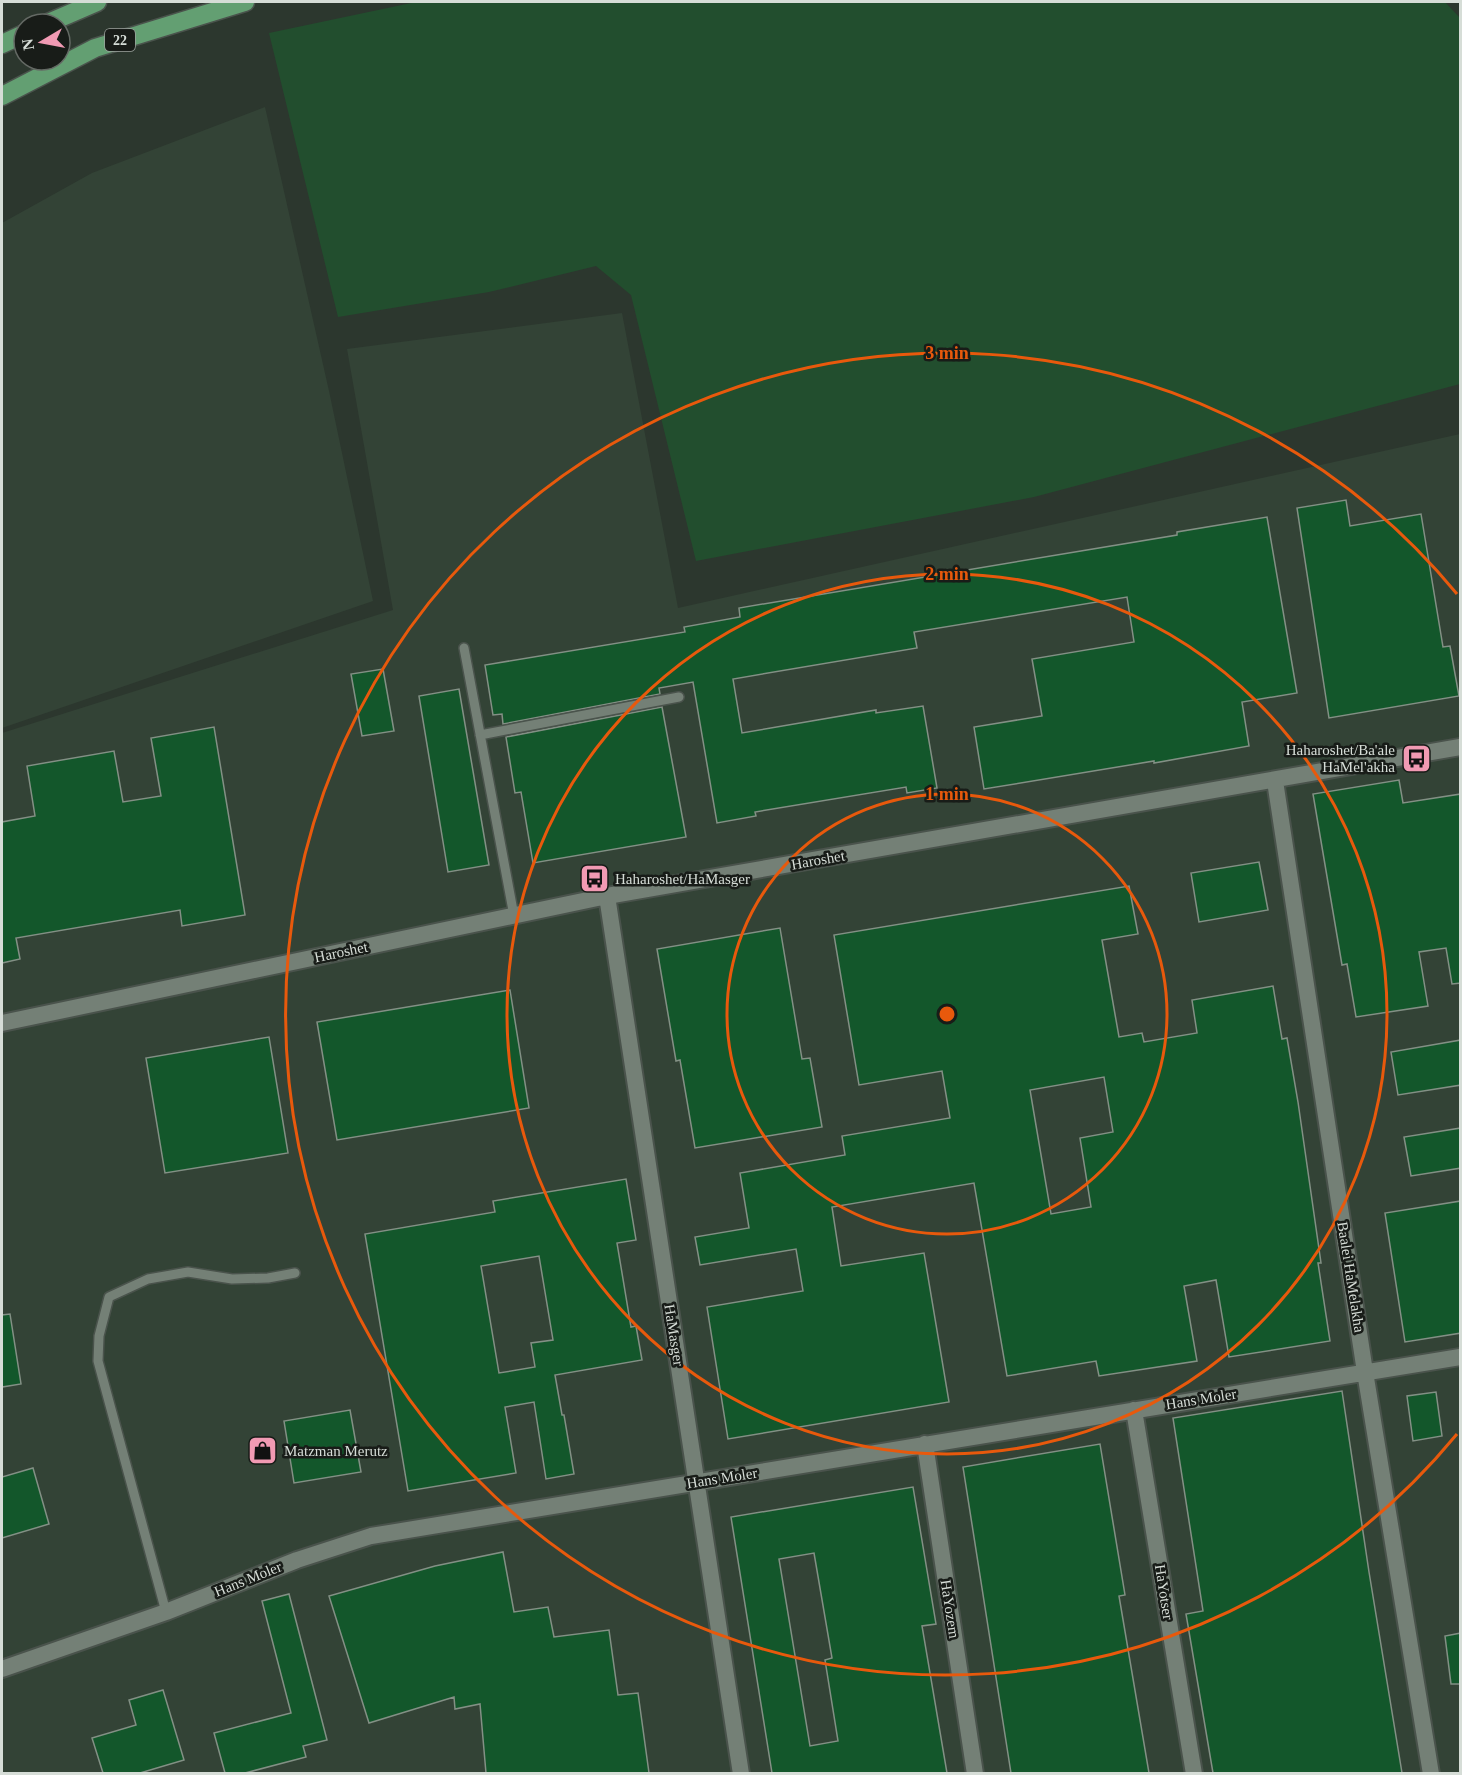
<svg xmlns="http://www.w3.org/2000/svg" width="1462" height="1775" font-family="Georgia,serif">
	<style>
		.built { fill: #334336 }
		.green { fill: #224e2e }
		.building { fill: #13572b; stroke: #839085; stroke-width: 1.5; fill-rule: evenodd }
		.lines { fill: none; stroke-linecap: round; stroke-linejoin: round }
		.service-casing { stroke: #4a534c; stroke-width: 12 }
		.minor-casing { stroke: #4a534c; stroke-width: 20 }
		.motorway-casing { stroke: #4a534c; stroke-width: 21 }
		.service { stroke: #748076; stroke-width: 9 }
		.minor { stroke: #748076; stroke-width: 16 }
		.motorway { stroke: #639f72; stroke-width: 18 }
		.ring { fill: none; stroke: #e8590c; stroke-width: 3 }
		.labels { text-anchor: middle; dominant-baseline: central; stroke-width: 5; stroke-linejoin: round; paint-order: stroke }
		.shield { fill: #181c18; stroke: #9da39e; stroke-width: 1.5 }
		.shield-label { font-size: 14px; font-weight: bold; fill: #d6ddd7 }
		.poi-label { font-size: 15px; fill: #d6ddd7; stroke: #181c18; text-anchor: start }
		.street-label { font-size: 15px; fill: #d6ddd7; stroke: #181c18 }
		.centre { fill: #e8590c; stroke: #181c18; stroke-width: 3 }
		.ring-label { font-size: 18px; text-anchor: middle; font-weight: bold; fill: #e8590c; stroke: #181c18; stroke-width: 5; stroke-linejoin: round; paint-order: stroke }
	</style>
	<rect width="100%" height="100%" fill="#2c372e"/>
	<path class="built" d="M 265,107 L 329,391 L 373,601 L 2,728 L 2,223 L 92,173 Z
		M 622,313 L 678,608 L 1460,434 L 1460,1773 L 2,1773 L 2,733 L 393,610 L 347,349 Z"/>
	<path class="green" d="M 416,2 L 1445,2 L 1460,18 L 1460,384 L 1034,497 L 696,561 L 631,295 L 596,266 L 489,292 L 338,317 L 269,33 Z"/>
	<path class="building" d="M 1346,500 L 1350,526 L 1421,514 L 1443,647 L 1450,646 L 1459,696 L 1329,718 L 1297,508 Z
		M 1267,517 L 1297,693 L 1242,702 L 1249,746 L 1154,763 L 1154,761 L 984,789 L 974,727 L 1042,716 L 1032,659 L 1134,642 L 1127,597 L 914,632 L 917,648 L 733,679 L 742,733 L 876,710 L 876,713 L 923,706 L 937,788 L 907,793 L 906,787 L 755,812 L 756,816 L 717,823 L 693,682 L 659,688 L 660,694 L 503,724 L 502,714 L 493,715 L 485,665 L 685,632 L 684,627 L 740,617 L 739,608 L 1177,535 L 1177,532 Z
		M 383,669 L 394,731 L 362,736 L 351,674 Z
		M 459,689 L 489,865 L 448,872 L 419,696 Z
		M 662,707 L 686,837 L 533,863 L 521,792 L 515,793 L 506,737 Z
		M 214,727 L 245,915 L 182,926 L 180,910 L 16,938 L 20,959 L 2,963 L 2,822 L 35,816 L 27,766 L 114,751 L 123,802 L 161,796 L 151,738 Z
		M 1399,780 L 1403,803 L 1461,794 L 1461,983 L 1452,984 L 1446,948 L 1419,952 L 1428,1006 L 1356,1017 L 1347,964 L 1342,965 L 1313,794 Z
		M 1259,862 L 1268,910 L 1199,922 L 1191,873 Z
		M 1129,886 L 1138,934 L 1102,940 L 1119,1037 L 1142,1033 L 1144,1042 L 1197,1033 L 1192,1000 L 1273,986 L 1282,1039 L 1287,1038 L 1298,1102 L 1321,1263 L 1318,1263 L 1330,1341 L 1229,1357 L 1216,1280 L 1184,1286 L 1197,1361 L 1099,1376 L 1096,1361 L 1007,1376 L 974,1183 L 832,1207 L 841,1266 L 924,1253 L 949,1402 L 728,1439 L 707,1307 L 803,1291 L 796,1249 L 700,1265 L 695,1237 L 749,1228 L 740,1173 L 845,1155 L 842,1136 L 950,1118 L 942,1071 L 859,1085 L 834,935 ZM 1104,1077 L 1113,1132 L 1080,1138 L 1091,1207 L 1051,1214 L 1030,1090 Z
		M 780,928 L 802,1059 L 810,1058 L 822,1127 L 695,1148 L 680,1060 L 676,1061 L 657,949 Z
		M 510,990 L 529,1108 L 337,1140 L 317,1022 Z
		M 269,1037 L 288,1153 L 165,1173 L 146,1058 Z
		M 1461,1040 L 1461,1085 L 1398,1095 L 1391,1052 Z
		M 1461,1128 L 1461,1168 L 1411,1176 L 1404,1137 Z
		M 626,1179 L 636,1240 L 617,1243 L 631,1327 L 636,1326 L 642,1360 L 555,1375 L 562,1415 L 564,1415 L 574,1474 L 546,1479 L 534,1402 L 505,1407 L 516,1473 L 408,1491 L 365,1234 L 495,1212 L 493,1201 ZM 539,1256 L 553,1340 L 531,1343 L 535,1367 L 499,1373 L 481,1266 Z
		M 1461,1201 L 1461,1333 L 1405,1342 L 1385,1213 Z
		M 10,1314 L 21,1384 L 2,1387 L 2,1315 Z
		M 1342,1391 L 1369,1572 L 1402,1773 L 1213,1773 L 1186,1614 L 1203,1611 L 1173,1418 Z
		M 1436,1392 L 1442,1436 L 1413,1441 L 1407,1396 Z
		M 350,1410 L 361,1472 L 294,1483 L 284,1421 Z
		M 1100,1444 L 1125,1595 L 1119,1596 L 1149,1773 L 1011,1773 L 963,1467 Z
		M 33,1468 L 49,1524 L 2,1538 L 2,1477 Z
		M 913,1487 L 936,1624 L 922,1626 L 947,1773 L 772,1773 L 731,1517 ZM 814,1553 L 832,1658 L 825,1660 L 838,1741 L 810,1746 L 779,1559 Z
		M 503,1552 L 514,1612 L 548,1607 L 554,1637 L 609,1630 L 618,1695 L 638,1693 L 649,1773 L 486,1773 L 480,1704 L 455,1709 L 454,1697 L 369,1723 L 329,1596 L 435,1566 Z
		M 289,1594 L 327,1740 L 303,1746 L 306,1757 L 245,1773 L 225,1773 L 214,1733 L 291,1713 L 262,1601 Z
		M 1461,1633 L 1461,1684 L 1451,1684 L 1445,1636 Z
		M 163,1690 L 184,1760 L 140,1773 L 103,1773 L 92,1738 L 136,1725 L 129,1700 Z"/>
	<g class="lines">
		<defs>
			<path id="service" d="M 464,648 L 514,916
				M 480,735 L 679,697
				M 166,1612 L 98,1361 L 99,1336 L 109,1297 L 148,1279 L 188,1272 L 232,1279 L 268,1278 L 295,1273"/>
			<path id="minor" d="M 1275,781 L 1365,1372 L 1431,1774
				M 607,896 L 741,1774
				M 2,1023 L 607,896 L 1460,747
				M 1134,1410 L 1194,1774
				M 925,1444 L 975,1774
				M 2,1669 L 166,1612 L 297,1560 L 371,1536 L 1460,1357"/>
			<path id="motorway" d="M 46,24 L 97,2
				M 2,44 L 24,34
				M 2,96 L 95,48 L 245,2"/>
		</defs>
		<use href="#service" class="service-casing"/>
		<use href="#minor" class="minor-casing"/>
		<use href="#motorway" class="motorway-casing"/>
		<use href="#service" class="service"/>
		<use href="#minor" class="minor"/>
		<use href="#motorway" class="motorway"/>
	</g>
	<g class="ring">
		<circle cx="947" cy="1014" r="220"/>
		<circle cx="947" cy="1014" r="440"/>
		<path d="M1457 1434A661 661 0 1 1 1457 594"/>
	</g>
	<defs>
		<symbol id="bus-square" viewBox="-11 -11 22 22"><rect x="-9" y="-9" width="18" height="18" rx="4" fill="#f19ab3" stroke="#181c18"/><path d="M-5-6H5V4H4V6H2V4H-2V6H-4V4H-5ZM-3.5-4V0h7V-4ZM-3.5 1.2v1.5H-2V1.2ZM2 1.2v1.5H3.5V1.2Z" fill="#111"/></symbol>
		<symbol id="shop-square" viewBox="-11 -11 22 22"><rect x="-9" y="-9" width="18" height="18" rx="4" fill="#f19ab3" stroke="#181c18"/><path d="M-5-2.5h2.3a2.7 3.5 0 0 1 5.4 0H5L5.5 6h-11ZM-1.5-2.5h3a1.5 2.3 0 0 0-3 0Z" fill="#111"/></symbol>
	</defs>
	<g fill-rule="evenodd">
		<use href="#bus-square" x="1400" y="742" width="33" height="33"/>
		<use href="#bus-square" x="578" y="862" width="33" height="33"/>
		<use href="#shop-square" x="246" y="1434" width="33" height="33"/>
	</g>
	<g class="labels">
		<rect class="shield" x="105" y="29" width="30" height="22" rx="4.5"/>
		<g class="shield-label">
			<text x="120" y="40">22</text>
		</g>
		<g class="poi-label">
			<text x="1395" y="750" text-anchor="end">Haharoshet/Ba'ale<tspan x="1395" dy="17">HaMel'akha</tspan></text>
			<text x="615" y="879">Haharoshet/HaMasger</text>
			<text x="284" y="1451">Matzman Merutz</text>
		</g>
		<g class="street-label">
			<text transform="translate(818 860) rotate(-10)">Haroshet</text>
			<text transform="translate(341 952) rotate(-12)">Haroshet</text>
			<text transform="translate(1351 1277) rotate(81)">Baalei HaMelakha</text>
			<text transform="translate(674 1335) rotate(81)">HaMasger</text>
			<text transform="translate(1201 1399) rotate(-9)">Hans Moler</text>
			<text transform="translate(722 1478) rotate(-9)">Hans Moler</text>
			<text transform="translate(248 1579) rotate(-22)">Hans Moler</text>
			<text transform="translate(1164 1592) rotate(81)">HaYotser</text>
			<text transform="translate(950 1609) rotate(81)">HaYozem</text>
		</g>
	</g>
	<circle cx="947" cy="1014" r="9" class="centre"/>
	<g class="ring-label">
		<text x="947" y="359">3 min</text>
		<text x="947" y="580">2 min</text>
		<text x="947" y="800">1 min</text>
	</g>
	<rect width="1462" height="1775" fill="none" stroke="#d6ddd7" stroke-width="6"/>
	<g transform="translate(42 42) rotate(260)"><circle r="28" fill="#181c18" stroke="#646964" stroke-width="1.5"/>
	<path d="M0-4.5L10 22L0 15L-10 22Z" fill="#f19ab3"/>
	<text y="-9" font-size="16" font-weight="bold" text-anchor="middle" fill="#d6ddd7">N</text>
	</g>
</svg>
